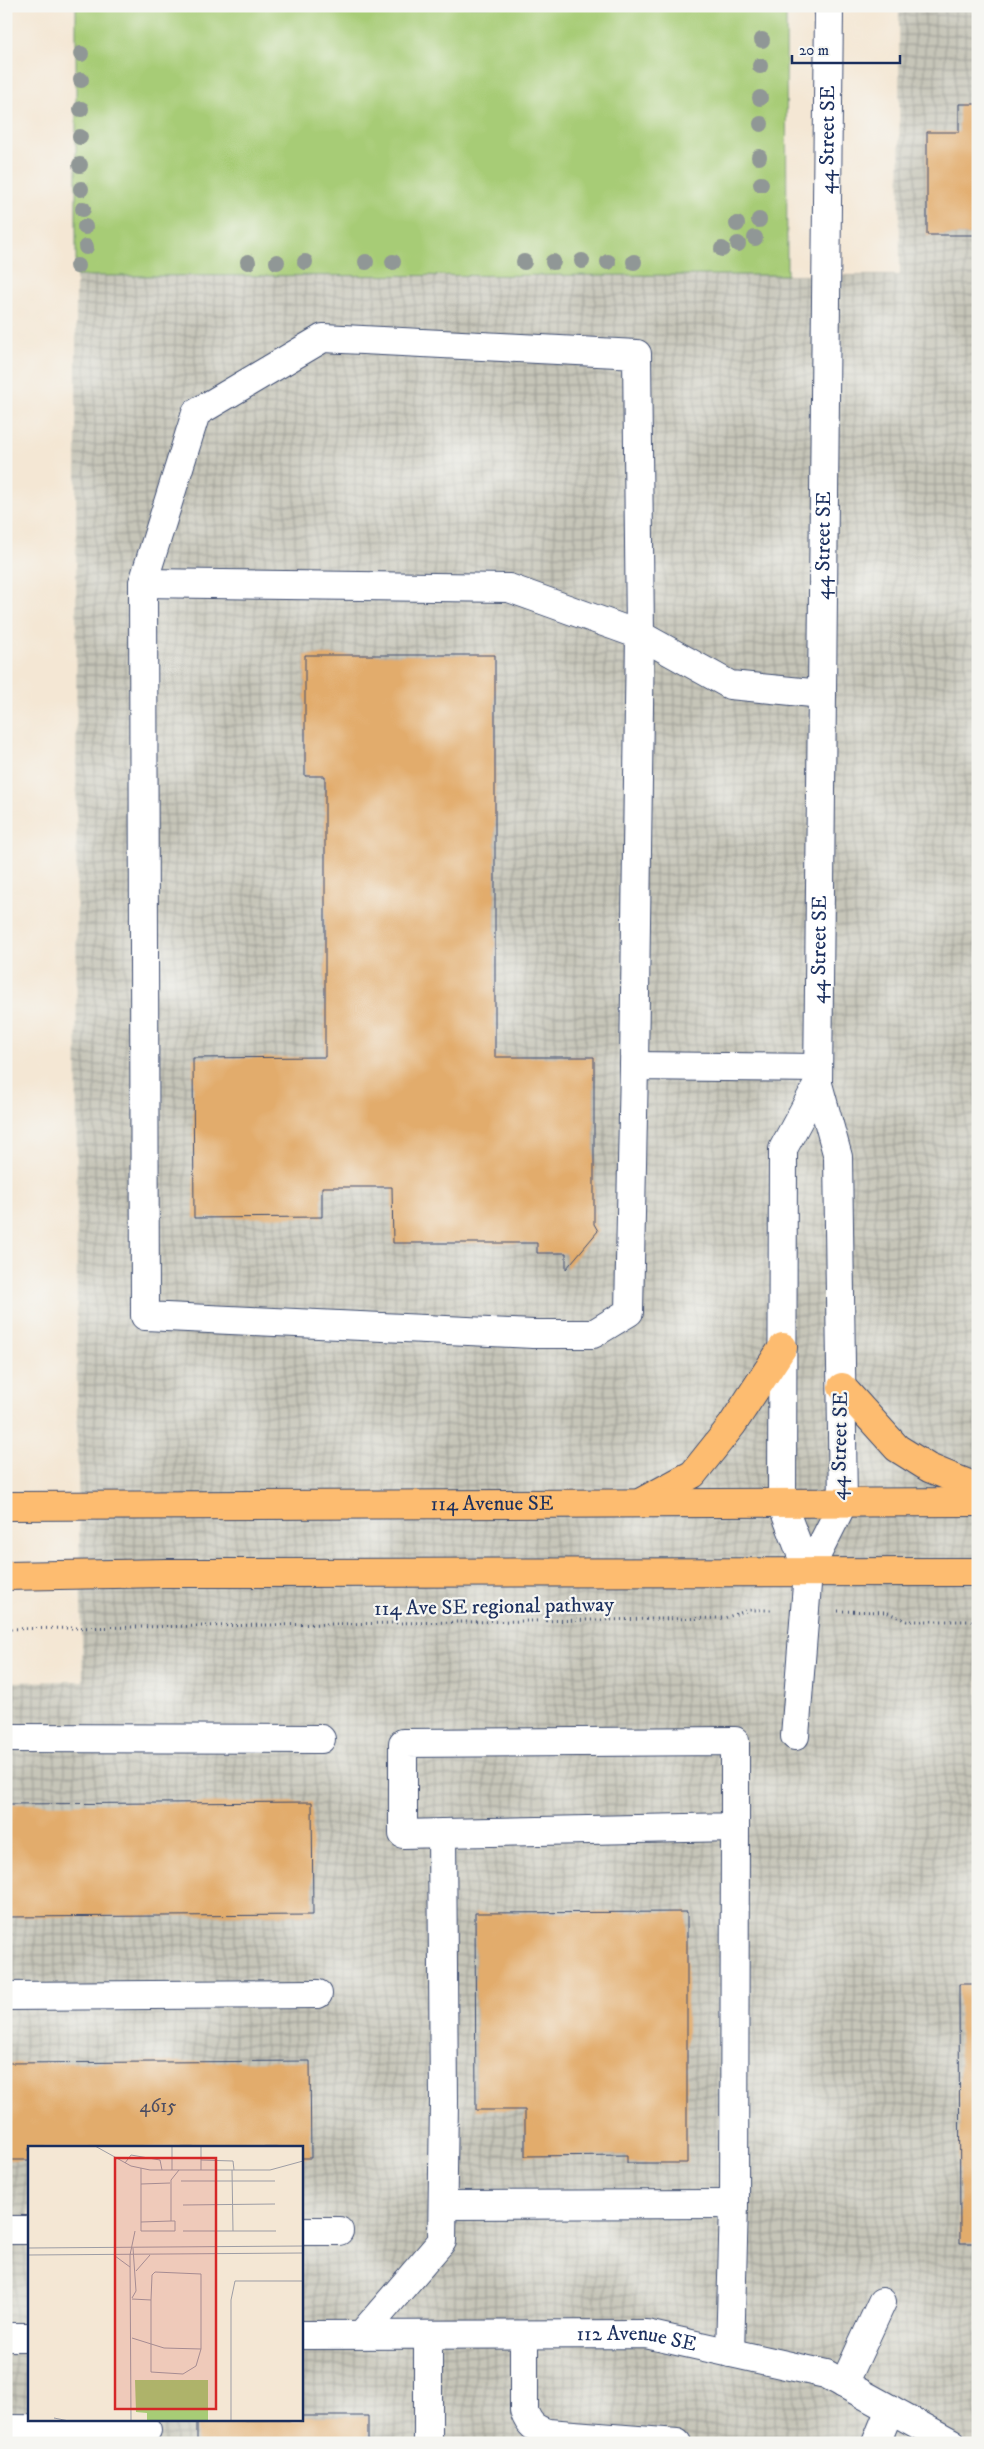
<svg xmlns="http://www.w3.org/2000/svg" width="984" height="2449" font-family="'IM FELL DW Pica',serif">
	<style>
		.industrial { fill: url(#industrial-grid); fill-rule: evenodd }
		.green { fill: #a7cc76; stroke: #617e6a }
		.building { fill: #e2ac6c }
		.lines { fill: none; stroke-linecap: round; stroke-linejoin: round }
		.minor-casing { stroke: #3c4b70; stroke-width: 30 }
		.major-casing { stroke: #3c4b70; stroke-width: 30 }
		.path { stroke: #3c4b70; stroke-width: 3; stroke-dasharray: 1 4; stroke-linecap: butt }
		.minor { stroke: #fff; stroke-width: 28 }
		.major { stroke: #fdbc6f; stroke-width: 28 }
		.tree { fill: #909796 }
		.labels { text-anchor: middle; dominant-baseline: central; stroke-width: 4.5; stroke-linejoin: round; paint-order: stroke }
		.number-label { font-size: 19px; fill: #4d4e62 }
		.street-label { font-size: 21px; fill: #1b2f5e; stroke: #f6f6f2 }
		.inset-road { fill: none; stroke: #9d9da5; stroke-width: 1 }
		.view { fill: #d62828; fill-opacity: 0.15; stroke: #d62828; stroke-width: 2.5 }
		.inset-edge { fill: none; stroke: #1b2f5e; stroke-width: 2.5 }
	</style>
	<defs>
		<pattern id="industrial-grid" width="8" height="8" patternUnits="userSpaceOnUse" patternTransform="scale(1.25)"><rect width="8" height="8" fill="#c6c5b8"/><path d="M0 4h8M4 0v8" fill="none" stroke="#a0a099"/></pattern>
	</defs>
	<rect width="100%" height="100%" fill="#f6f6f2"/>
	<filter id="ink" filterUnits="userSpaceOnUse"><feTurbulence type="fractalNoise" baseFrequency=".02" numOctaves="2"/><feDisplacementMap in="SourceGraphic" scale="10" xChannelSelector="R" yChannelSelector="G"/><feConvolveMatrix kernelMatrix="1 2 1 2 8 2 1 2 1" color-interpolation-filters="sRGB"/></filter>
	<filter id="wash" filterUnits="userSpaceOnUse"><feTurbulence type="fractalNoise" baseFrequency=".0096" numOctaves="4" result="noise"/><feDisplacementMap in="SourceGraphic" scale="20" xChannelSelector="R" yChannelSelector="G"/><feGaussianBlur stdDeviation="1.12" result="paint"/><feColorMatrix in="noise" values="0 0 0 0 0 0 0 0 0 0 0 0 0 0 0 0 0 1.4 0 .05"/><feComposite in="paint" operator="in"/></filter>
	<g filter="url(#wash)">
		<rect width="100%" height="100%" fill="#f4e7d4"/>
		<path class="industrial" d="M 899,6 L 978,6 L 978,2443 L 6,2443 L 6,1682 L 83,1681 L 77,1438 L 76,276 L 900,275 ZM 29,2148 L 301,2148 L 301,2420 L 29,2420 Z"/>
		<path class="green" d="M 76,6 L 786,6 L 787,275 L 76,276 Z"/>
		<g id="blocks">
			<path class="building" d="M 959,104 L 978,104 L 978,235 L 927,235 L 927,132 L 959,132 Z
				M 305,655 L 495,655 L 495,1057 L 594,1057 L 594,1224 L 598,1231 L 566,1269 L 566,1253 L 537,1253 L 537,1243 L 393,1243 L 392,1187 L 322,1187 L 322,1217 L 194,1218 L 193,1058 L 325,1057 L 325,776 L 305,776 Z
				M 312,1802 L 313,1915 L 6,1917 L 6,1804 Z
				M 687,1912 L 687,2163 L 627,2163 L 627,2155 L 525,2156 L 525,2110 L 476,2110 L 475,1913 Z
				M 959,1984 L 978,1984 L 978,2243 L 960,2243 Z
				M 310,2061 L 311,2158 L 301,2158 L 301,2148 L 29,2148 L 29,2160 L 6,2160 L 6,2063 Z
				M 301,2416 L 368,2416 L 368,2443 L 197,2443 L 197,2420 L 301,2420 Z"/>
		</g>
	</g>
	<g filter="url(#ink)">
		<use href="#blocks" fill-opacity="0" stroke="#3c4b70" stroke-width="1"/>
		<g class="lines">
			<defs>
				<g id="minor">
					<path d="M 143,583 L 196,413 L 323,338 L 637,354 L 640,635 L 634,1066"/>
					<path d="M 818,1068 L 634,1066 L 629,1312 L 593,1334 L 533,1334 L 145,1316 L 143,583 L 509,588 L 640,635 L 730,685 L 822,694"/>
					<path d="M 808,1572 L 782,1504 L 783,1149 L 818,1084"/>
					<path id="s1" d="M 795,1736 L 808,1572 L 843,1503 L 838,1157 L 818,1084 L 829,6"/>
					<path d="M 6,1738 L 321,1739"/>
					<path d="M 6,1996 L 318,1994"/>
					<path d="M 444,2205 L 734,2204"/>
					<path d="M 6,2230 L 29,2230"/>
					<path d="M 301,2231 L 339,2231"/>
					<path d="M 362,2334 L 442,2241 L 444,2101 L 442,1833 L 735,1827 L 735,1741 L 403,1743 L 403,1834 L 442,1833"/>
					<path id="s2" d="M 301,2335 L 646,2334 L 826,2374 L 952,2443"/>
					<path d="M 524,2335 L 524,2411 C 529,2425 535,2429 548,2433 L 677,2443"/>
					<path d="M 6,2337 L 29,2337"/>
					<path d="M 730,2353 L 734,2204 L 735,1827"/>
					<path d="M 844,2384 L 882,2302"/>
					<path d="M 6,2429 L 147,2430"/>
					<path d="M 428,2443 L 428,2335"/>
					<path d="M 876,2443 L 890,2409"/>
				</g>
				<g id="major">
					<path d="M 842,1387 L 897,1448 L 929,1468 L 978,1488"/>
					<path d="M 643,1501 L 693,1474 L 732,1425 L 783,1347"/>
					<path id="s3" d="M 6,1506 L 978,1502"/>
					<path d="M 6,1576 L 167,1573 L 978,1572"/>
				</g>
			</defs>
			<use href="#minor" class="minor-casing"/>
			<use href="#major" class="major-casing"/>
			<path class="path" d="M 838,1611 L 886,1612 L 907,1621 L 978,1621
				M 6,1629 L 724,1618 L 749,1610 L 772,1610"/>
			<use href="#minor" class="minor"/>
			<use href="#major" class="major"/>
		</g>
		<g class="tree">
			<circle cx="762" cy="40" r="8"/>
			<circle cx="81" cy="54" r="8"/>
			<circle cx="760" cy="66" r="8"/>
			<circle cx="81" cy="80" r="8"/>
			<circle cx="760" cy="98" r="8"/>
			<circle cx="81" cy="109" r="8"/>
			<circle cx="761" cy="124" r="8"/>
			<circle cx="80" cy="137" r="8"/>
			<circle cx="759" cy="157" r="8"/>
			<circle cx="80" cy="165" r="8"/>
			<circle cx="761" cy="184" r="8"/>
			<circle cx="81" cy="189" r="8"/>
			<circle cx="83" cy="209" r="8"/>
			<circle cx="759" cy="220" r="8"/>
			<circle cx="737" cy="224" r="8"/>
			<circle cx="85" cy="227" r="8"/>
			<circle cx="755" cy="238" r="8"/>
			<circle cx="738" cy="244" r="8"/>
			<circle cx="86" cy="247" r="8"/>
			<circle cx="722" cy="249" r="8"/>
			<circle cx="582" cy="261" r="8"/>
			<circle cx="248" cy="262" r="8"/>
			<circle cx="277" cy="262" r="8"/>
			<circle cx="305" cy="262" r="8"/>
			<circle cx="366" cy="262" r="8"/>
			<circle cx="393" cy="262" r="8"/>
			<circle cx="524" cy="262" r="8"/>
			<circle cx="553" cy="262" r="8"/>
			<circle cx="608" cy="262" r="8"/>
			<circle cx="634" cy="262" r="8"/>
			<circle cx="77" cy="266" r="8"/>
		</g>
	</g>
	<g class="labels">
		<g class="number-label">
			<text x="158" y="2106">4615</text>
		</g>
		<g class="street-label">
			<text stroke="none"><textPath href="#s1" startOffset="1608">44 Street SE</textPath></text>
			<text stroke="none"><textPath href="#s1" startOffset="1202">44 Street SE</textPath></text>
			<text stroke="none"><textPath href="#s1" startOffset="798">44 Street SE</textPath></text>
			<text transform="translate(840 1446) rotate(-89)">44 Street SE</text>
			<text stroke="none"><textPath href="#s3" startOffset="486">114 Avenue SE</textPath></text>
			<text transform="translate(494 1607) rotate(-1)">114 Ave SE regional pathway</text>
			<text stroke="none"><textPath href="#s2" startOffset="336">112 Avenue SE</textPath></text>
		</g>
	</g>
	<g transform="translate(28 2146)">
		<rect width="275" height="275" fill="#f4e7d4"/>
		<path d="M 107,234 L 180,234 L 180,275 L 119,275 L 119,267 L 108,266 Z" fill="#a7cc76"/>
		<path class="inset-road" d="M 67,0 L 103,20 L 122,24 L 242,24 L 275,15M 173,0 L 173,24M 173,14 L 205,15 L 206,24M 97,17 L 103,9 L 132,14 L 134,24M 144,24 L 144,0M 204,24 L 205,85M 153,35 L 247,35M 113,38 L 142,37M 155,59 L 247,58M 143,75 L 147,75 L 147,85 L 113,85 L 113,76 L 143,75 L 143,34 L 151,24M 113,76 L 113,22M 155,85 L 248,85M 0,102 L 275,100M 0,109 L 275,107M 87,110 L 102,121M 108,125 L 122,109M 104,152 L 108,145 L 105,102M 123,154 L 123,226 L 155,228 L 168,220 L 173,203M 104,192 L 136,202 L 173,203 L 173,128 L 127,126 L 124,129 L 123,154 L 104,153M 26,272 L 41,275M 103,275 L 102,109 L 107,85M 203,275 L 203,154 L 207,135 L 275,135"/>
		<path class="view" d="M 87,12 L 188,12 L 188,263 L 87,263 Z"/>
		<rect width="275" height="275" class="inset-edge"/>
	</g>
	<rect width="984" height="2449" fill="none" stroke="#f6f6f2" stroke-width="25"/>
	<path d="M792 55v8h108v-8" fill="none" stroke="#1b2f5e" stroke-width="2.5"/>
	<text x="799" y="55" font-size="15" fill="#1b2f5e" stroke="#f6f6f2" stroke-width="4" paint-order="stroke">20 m</text>
</svg>
